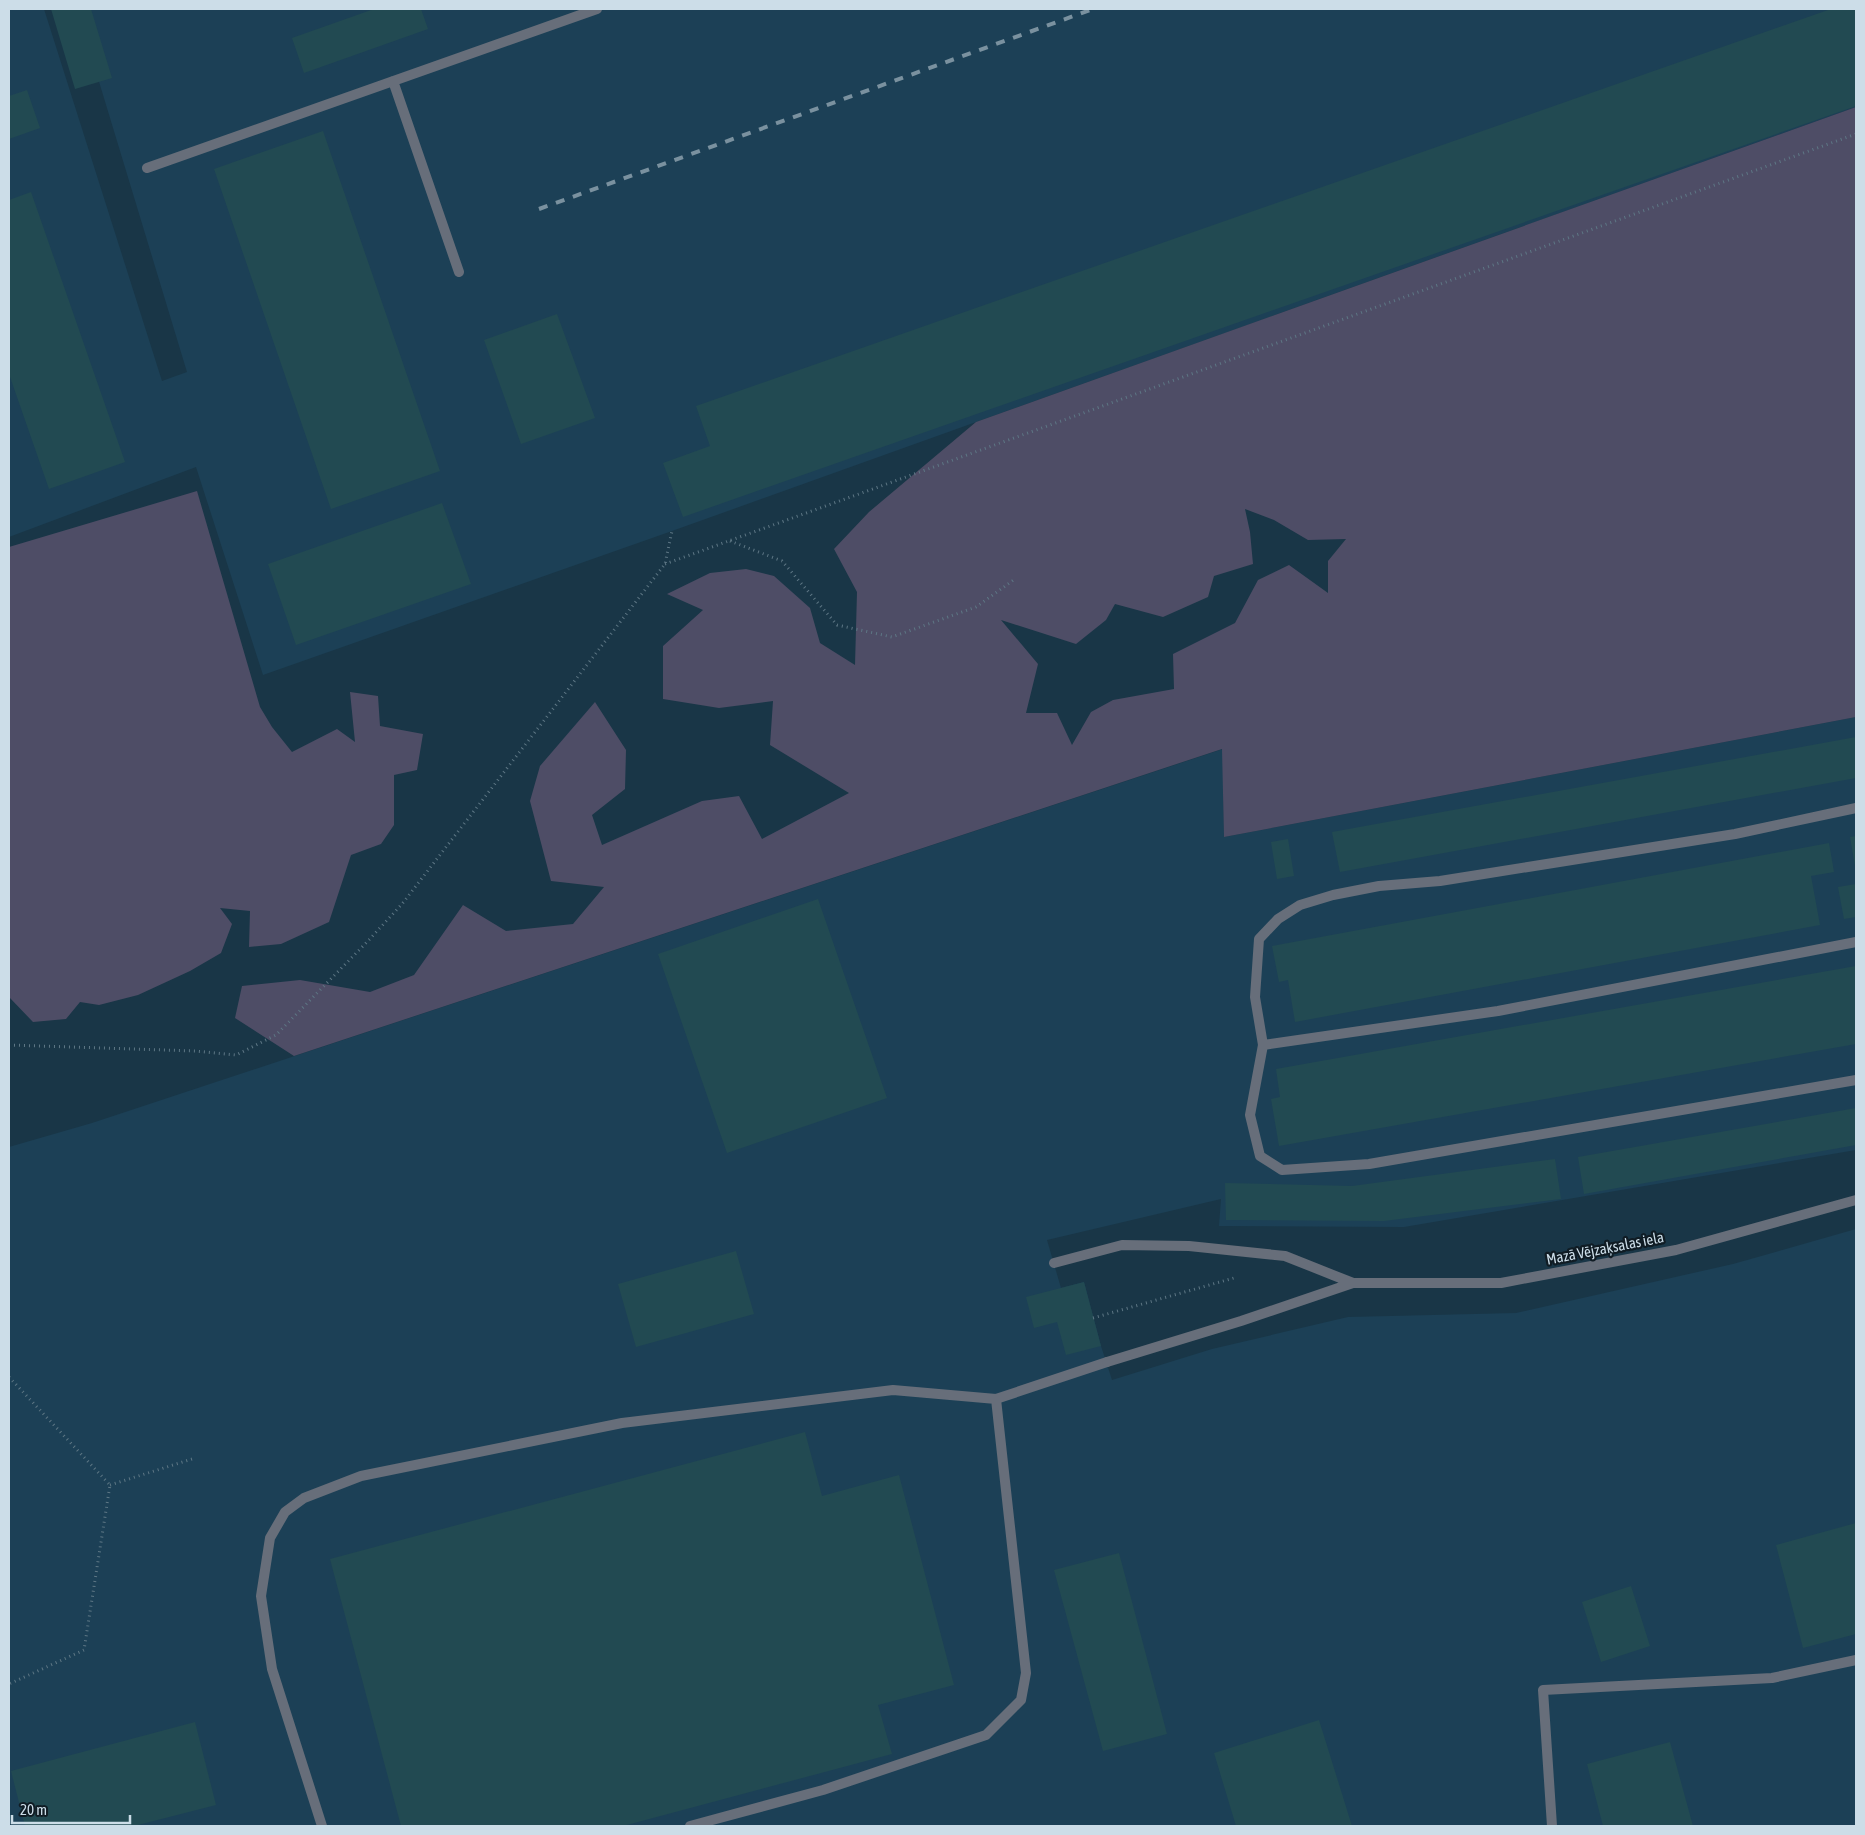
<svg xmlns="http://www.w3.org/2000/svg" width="1865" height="1835" font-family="'Asap Condensed',sans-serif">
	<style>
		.built { fill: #1c4056 }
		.green { fill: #4e4d66; fill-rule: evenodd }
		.building { fill: #224a52 }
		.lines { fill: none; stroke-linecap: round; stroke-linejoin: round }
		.path { stroke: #5e7785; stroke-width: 3; stroke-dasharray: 1 4; stroke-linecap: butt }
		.lane { stroke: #676e7a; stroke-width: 10 }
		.street { stroke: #676e7a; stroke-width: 10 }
		.rail { stroke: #7a919f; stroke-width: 4; stroke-dasharray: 9 9; stroke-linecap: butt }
		.labels { text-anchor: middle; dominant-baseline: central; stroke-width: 4.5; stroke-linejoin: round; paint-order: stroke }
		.street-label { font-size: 15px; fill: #ccdde8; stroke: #101c24 }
	</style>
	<rect width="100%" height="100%" fill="#193647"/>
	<path class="built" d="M 9,9 L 44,9 L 162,381 L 187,372 L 77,9 L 1856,9 L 1856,107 L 672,531 L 263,675 L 196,467 L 9,537 Z
		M 1856,717 L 1856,1150 L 1404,1227 L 1219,1226 L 1221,1199 L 1047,1240 L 1061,1288 L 1084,1282 L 1101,1346 L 1112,1380 L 1212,1349 L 1348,1317 L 1516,1313 L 1733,1264 L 1856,1229 L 1856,1826 L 9,1826 L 9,1147 L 92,1123 L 1223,749 L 1224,837 Z"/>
	<path class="green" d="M 1856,107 L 1856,717 L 1224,837 L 1222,749 L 294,1056 L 235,1018 L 242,986 L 300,980 L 370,992 L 414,975 L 463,905 L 506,931 L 573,924 L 604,887 L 551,881 L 530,801 L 540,766 L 595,702 L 626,750 L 625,789 L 592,815 L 602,845 L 702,801 L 739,796 L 762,839 L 849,793 L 770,745 L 773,701 L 719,708 L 663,699 L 663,646 L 703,610 L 667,594 L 710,573 L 746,569 L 774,576 L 810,608 L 820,643 L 855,665 L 857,592 L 834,549 L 869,512 L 976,422 ZM 1245,509 L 1274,520 L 1308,540 L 1346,539 L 1328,561 L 1328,593 L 1289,565 L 1258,580 L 1235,623 L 1173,654 L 1174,689 L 1113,700 L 1091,712 L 1072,745 L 1057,713 L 1026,713 L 1038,664 L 1001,620 L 1076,644 L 1106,620 L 1115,604 L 1163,617 L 1208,597 L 1214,576 L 1253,564 L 1250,532 Z
		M 197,491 L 260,707 L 272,727 L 292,752 L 337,729 L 355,742 L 350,692 L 378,696 L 380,726 L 423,734 L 417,770 L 394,775 L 394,825 L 381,844 L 351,855 L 329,922 L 281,944 L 249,947 L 250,911 L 220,908 L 232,924 L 221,953 L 190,971 L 138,995 L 99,1005 L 80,1002 L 66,1019 L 33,1022 L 9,997 L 9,547 Z"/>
	<path class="building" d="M 51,9 L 91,9 L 112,78 L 75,89 Z
		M 374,9 L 421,9 L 428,29 L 304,73 L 292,38 Z
		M 1831,9 L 1856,9 L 1856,106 L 683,517 L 663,463 L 710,446 L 696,406 Z
		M 27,90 L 40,128 L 9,139 L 9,96 Z
		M 323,131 L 440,471 L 331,509 L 214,169 Z
		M 31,192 L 125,462 L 49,489 L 9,374 L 9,200 Z
		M 557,314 L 595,418 L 521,444 L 484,340 Z
		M 442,503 L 471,584 L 296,645 L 268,564 Z
		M 1856,737 L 1856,778 L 1340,872 L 1332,832 Z
		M 1856,836 L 1856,866 L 1855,866 L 1850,837 Z
		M 1288,839 L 1294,876 L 1277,879 L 1271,842 Z
		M 1829,843 L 1834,872 L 1811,876 L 1820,925 L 1295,1022 L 1288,980 L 1279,982 L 1272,946 Z
		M 1856,884 L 1856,917 L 1844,919 L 1838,887 Z
		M 818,899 L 887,1098 L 727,1153 L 658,954 Z
		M 1856,966 L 1856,1044 L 1279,1146 L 1271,1099 L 1280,1097 L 1276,1069 Z
		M 1856,1108 L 1856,1145 L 1584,1194 L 1578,1157 Z
		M 1555,1159 L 1561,1199 L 1384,1221 L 1226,1220 L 1225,1183 L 1352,1186 Z
		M 736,1251 L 754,1314 L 636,1347 L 618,1284 Z
		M 1084,1282 L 1101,1346 L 1066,1355 L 1057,1322 L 1034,1328 L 1026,1297 Z
		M 805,1432 L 822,1496 L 899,1475 L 954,1685 L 878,1705 L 892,1754 L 623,1826 L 401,1826 L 330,1559 Z
		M 1856,1523 L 1856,1634 L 1803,1648 L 1776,1545 Z
		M 1119,1553 L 1167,1734 L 1103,1751 L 1054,1570 Z
		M 1631,1586 L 1650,1646 L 1601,1662 L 1582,1602 Z
		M 1319,1720 L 1352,1826 L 1236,1826 L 1214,1753 Z
		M 195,1722 L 216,1805 L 134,1826 L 25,1826 L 11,1771 Z
		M 1670,1742 L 1693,1826 L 1603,1826 L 1587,1764 Z"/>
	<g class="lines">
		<path class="path" d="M 730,541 L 782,561 L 837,625 L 892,637 L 976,607 L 1015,579
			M 665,564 L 1856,134
			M 9,1045 L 195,1051 L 236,1055 L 276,1035 L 367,942 L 402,904 L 665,564 L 672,531
			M 1093,1318 L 1234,1278
			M 9,1377 L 110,1485 L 84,1650 L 9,1684
			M 110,1485 L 192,1459"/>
		<path class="lane" d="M 393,81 L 459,272
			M 147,168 L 597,9
			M 1856,808 L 1735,834 L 1440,881 L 1379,886 L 1333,895 L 1300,905 L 1278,919 L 1259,939 L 1255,997 L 1263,1045 L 1250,1115 L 1260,1156 L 1282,1170 L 1369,1164 L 1856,1080
			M 1263,1045 L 1498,1011 L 1856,942
			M 322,1826 L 272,1669 L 261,1596 L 270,1538 L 285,1512 L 304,1498 L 361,1476 L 622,1423 L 893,1390 L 996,1399 L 1107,1362
			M 690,1826 L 823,1790 L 986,1735 L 1021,1700 L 1026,1673 L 996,1399
			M 1552,1826 L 1543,1690 L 1772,1678 L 1856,1660"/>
		<path class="street" d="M 1054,1263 L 1122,1245 L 1189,1246 L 1285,1256 L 1353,1283
			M 1107,1362 L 1241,1321 L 1353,1283 L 1501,1283 L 1676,1250 L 1856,1200"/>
		<path class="rail" d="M 539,209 L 1093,9"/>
	</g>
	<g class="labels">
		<g class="street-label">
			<text transform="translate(1605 1248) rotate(-11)">Mazā Vējzaķsalas iela</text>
		</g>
	</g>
	<rect width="1865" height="1835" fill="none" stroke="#ccdde8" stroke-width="20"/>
	<path d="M12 1815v8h118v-8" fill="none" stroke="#ccdde8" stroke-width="2.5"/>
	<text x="20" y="1815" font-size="15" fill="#ccdde8" stroke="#101c24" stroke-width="4" paint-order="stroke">20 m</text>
</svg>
